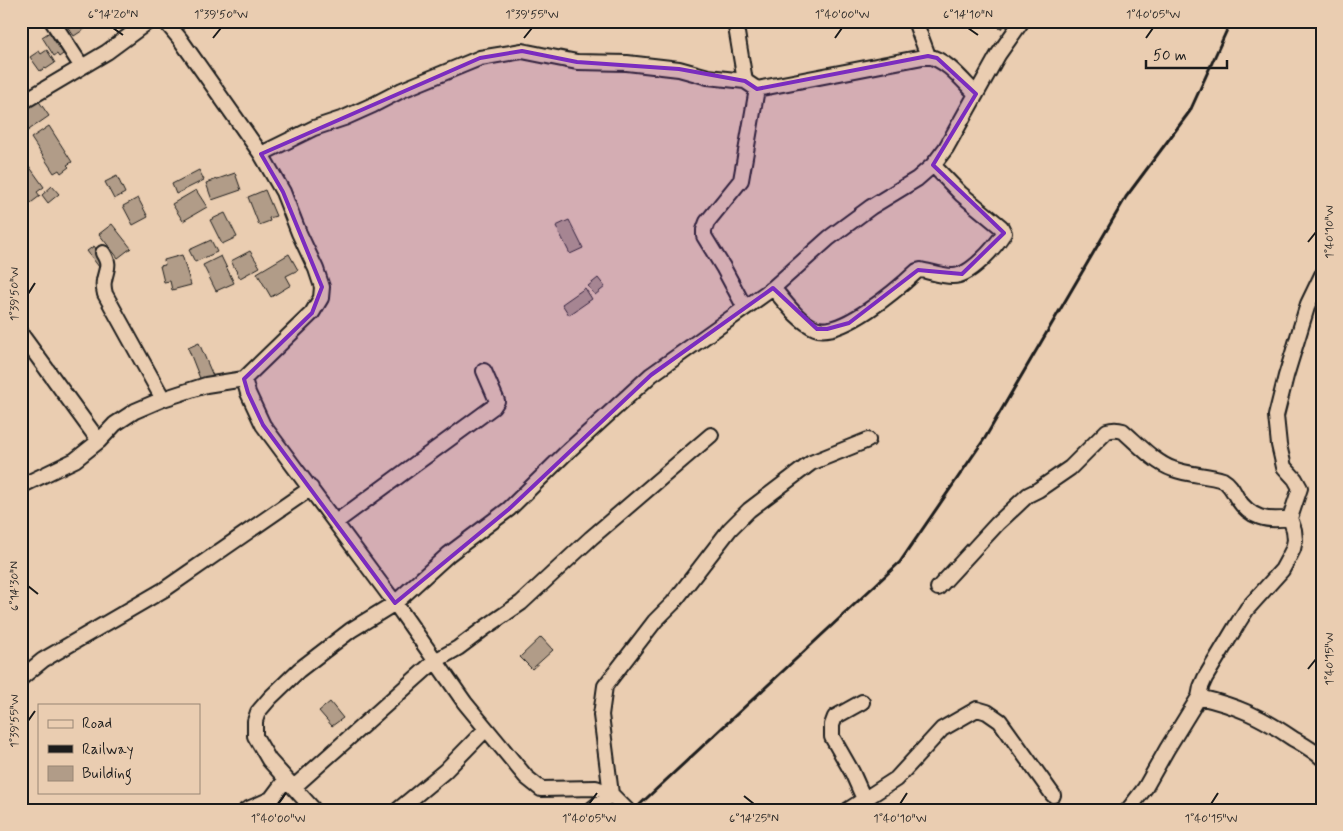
<svg xmlns="http://www.w3.org/2000/svg" width="1343" height="831" font-family="Mynerve,sans-serif">
	<style>
		.building { fill: #b19c88; stroke: #1c1c1c }
		.lines { fill: none; stroke-linecap: round; stroke-linejoin: round }
		.minor-casing { stroke: #1c1c1c; stroke-width: 18 }
		.minor { stroke: #eacdb1; stroke-width: 14 }
		.rail { stroke: #1c1c1c; stroke-width: 3 }
		.marked { fill: #7b2cbf; fill-opacity: 0.2; stroke: #7b2cbf; stroke-width: 4; stroke-linejoin: round }
		.ticks { fill: none; stroke: #1c1c1c; stroke-width: 2 }
		.neatline { fill: none; stroke: #1c1c1c; stroke-width: 2 }
		.ticks-label { font-size: 12px; text-anchor: middle; fill: #1c1c1c }
	</style>
	<rect width="100%" height="100%" fill="#eacdb1"/>
	<filter id="ink" filterUnits="userSpaceOnUse"><feTurbulence type="fractalNoise" baseFrequency=".02" numOctaves="2"/><feDisplacementMap in="SourceGraphic" scale="10" xChannelSelector="R" yChannelSelector="G"/><feConvolveMatrix kernelMatrix="1 2 1 2 8 2 1 2 1" color-interpolation-filters="sRGB"/></filter>
	<g filter="url(#ink)">
		<path class="building" d="M 65,21 L 97,21 L 74,36 L 64,22 Z
			M 113,21 L 127,21 L 117,27 Z
			M 996,21 L 1012,21 L 1012,22 L 1000,29 Z
			M 53,30 L 67,51 L 59,57 L 57,54 L 54,56 L 42,37 Z
			M 47,50 L 55,63 L 46,69 L 45,68 L 40,71 L 30,57 L 39,51 L 41,54 Z
			M 21,62 L 27,70 L 24,72 L 27,76 L 21,80 Z
			M 38,100 L 49,116 L 23,134 L 21,132 L 21,108 L 25,105 L 27,107 Z
			M 49,126 L 72,162 L 67,165 L 69,167 L 61,173 L 59,170 L 54,173 L 31,138 Z
			M 29,166 L 44,187 L 37,192 L 40,196 L 28,205 L 25,201 L 21,204 L 21,172 Z
			M 199,170 L 204,180 L 176,194 L 172,184 Z
			M 235,173 L 241,190 L 212,200 L 206,183 Z
			M 117,176 L 125,193 L 114,199 L 105,182 Z
			M 52,186 L 59,194 L 48,203 L 42,195 Z
			M 196,190 L 207,207 L 183,221 L 172,204 Z
			M 265,190 L 276,216 L 269,218 L 270,221 L 259,225 L 248,197 Z
			M 138,198 L 148,217 L 133,225 L 123,206 Z
			M 225,213 L 237,237 L 222,244 L 210,220 Z
			M 569,220 L 583,248 L 570,254 L 556,226 Z
			M 112,224 L 131,248 L 118,258 L 99,234 Z
			M 211,240 L 217,252 L 195,262 L 189,250 Z
			M 94,246 L 106,262 L 99,267 L 87,251 Z
			M 250,251 L 260,267 L 240,278 L 231,261 Z
			M 289,254 L 298,270 L 286,276 L 291,285 L 271,297 L 257,273 Z
			M 182,255 L 191,285 L 172,290 L 170,281 L 164,282 L 160,266 L 165,265 L 164,260 Z
			M 221,256 L 234,283 L 216,291 L 203,265 Z
			M 598,278 L 605,287 L 595,295 L 588,286 Z
			M 585,288 L 592,299 L 569,315 L 562,304 Z
			M 199,343 L 213,376 L 201,381 L 188,348 Z
			M 541,637 L 553,650 L 532,669 L 520,657 Z
			M 330,702 L 343,718 L 332,726 L 319,711 Z"/>
		<g class="lines">
			<defs>
				<path id="minor" d="M 52,21 L 82,67
					M 735,21 L 745,81
					M 915,21 L 928,56
					M 757,89 L 928,56 C 948,61 962,80 976,94
					M 21,103 L 107,52 L 149,21
					M 261,154 L 314,128 L 344,118 L 373,105 L 402,90 L 480,58 L 522,51 L 577,62 L 627,63 L 679,69 L 708,77 L 745,81 L 757,89 L 741,180 L 707,222 L 704,230 L 704,236 L 723,267 L 745,308
					M 103,253 C 111,266 106,268 104,281 C 103,285 104,290 105,294 L 163,399
					M 773,288 C 785,302 798,321 815,328 C 840,339 899,288 917,271 L 921,270 C 931,272 942,276 952,276 C 970,277 995,247 1004,233 L 1001,227 L 961,194 L 933,165
					M 21,334 L 99,441
					M 244,379 L 248,393 L 263,425 L 395,603 L 465,703 L 526,777 L 541,789 L 596,788 L 611,794 L 627,810
					M 21,486 L 75,460 L 99,441 L 115,424 L 135,411 L 163,399 L 206,385 L 244,379 L 312,313 L 321,298 L 322,287 L 316,269 L 299,233 L 283,192 L 261,154 L 180,39 L 165,21
					M 336,522 L 493,407 L 497,401 L 484,371
					M 938,588 L 997,524 L 1028,495 L 1038,490 L 1070,468 L 1107,431 C 1113,429 1117,429 1123,431 C 1137,443 1155,463 1173,469 C 1189,475 1207,475 1223,480 C 1230,484 1233,491 1237,498 C 1250,518 1267,522 1290,518
					M 21,678 L 43,660 L 165,589 L 311,488
					M 1199,697 C 1237,706 1260,716 1292,738 C 1302,744 1313,750 1322,758
					M 862,702 L 835,717 L 832,725 L 832,737 L 852,772 L 864,799
					M 294,787 L 435,661 L 458,648 L 486,627 L 521,603 L 591,538 L 711,435
					M 246,810 L 271,799 L 286,779
					M 314,810 L 269,760 L 255,736 L 255,721 L 258,712 L 270,698 L 299,670 L 351,630 L 395,603 L 449,554 L 509,509 L 565,454 L 651,375 L 773,288 L 829,238 L 871,207 L 917,179 L 933,165 L 946,148 L 998,55 L 1022,21
					M 398,810 L 445,771 L 486,729
					M 591,810 L 611,794 L 601,715 L 605,686 L 655,621 L 673,603 L 730,529 L 749,510 L 811,463 L 868,440
					M 848,810 L 896,779 L 942,729 L 977,709 L 987,712 L 1000,721 L 1053,795
					M 1128,810 L 1145,788 L 1167,749 L 1199,697 L 1201,687 L 1205,678 L 1238,623 L 1247,609 L 1282,570 L 1288,559 L 1293,549 L 1295,540 L 1294,530 L 1290,518 L 1300,488 L 1295,479 L 1284,467 L 1279,445 L 1276,416 L 1286,376 L 1308,304 L 1322,275"/>
			</defs>
			<use href="#minor" class="minor-casing"/>
			<use href="#minor" class="minor"/>
			<path class="rail" d="M 634,810 L 900,562 L 985,438 L 1126,197 L 1190,111 L 1231,21"/>
		</g>
	</g>
	<path class="marked" d="M 522,51 L 577,62 L 679,69 L 745,81 L 757,89 L 928,56 L 937,58 L 976,94 L 933,165 L 1004,233 L 962,274 L 918,270 L 849,323 L 827,329 L 817,329 L 773,288 L 651,375 L 509,509 L 395,603 L 263,425 L 248,393 L 244,379 L 312,313 L 322,287 L 283,192 L 261,154 L 480,58 Z"/>
	<path class="ticks" d="M 113,28 L 123,35M 968,28 L 978,35M 213,38 L 221,28M 524,38 L 532,28M 835,38 L 842,28M 1146,38 L 1153,28M 1308,242 L 1316,232M 28,294 L 35,283M 28,586 L 38,594M 1308,669 L 1316,659M 28,721 L 35,711M 744,796 L 754,804M 278,804 L 286,793M 589,804 L 597,793M 900,804 L 907,793M 1211,804 L 1218,793"/>
	<rect width="1343" height="831" fill="none" stroke="#eacdb1" stroke-width="55"/>
	<rect x="38" y="704" width="162" height="90" fill="#eacdb1" stroke="#988675"/>
	<rect x="48" y="720" width="25" height="8" fill="#eacdb1" stroke="#988675"/>
	<text x="82" y="728" font-size="15" fill="#1c1c1c">Road</text>
	<rect x="48" y="745" width="25" height="8" fill="#1c1c1c" stroke="#988675"/>
	<text x="82" y="754" font-size="15" fill="#1c1c1c">Railway</text>
	<rect x="48" y="766" width="25" height="15" fill="#b19c88" stroke="#988675"/>
	<text x="82" y="778" font-size="15" fill="#1c1c1c">Building</text>
	<path d="M1146 60v8h81v-8" fill="none" stroke="#1c1c1c" stroke-width="2.5"/>
	<text x="1153" y="60" font-size="15" fill="#1c1c1c" stroke="#eacdb1" stroke-width="4" paint-order="stroke">50 m</text>
	<rect x="28" y="28" width="1288" height="776" class="neatline"/>
	<g class="ticks-label">
		<text x="113" y="18">6°14'20"N</text>
		<text x="221" y="18">1°39'50"W</text>
		<text x="532" y="18">1°39'55"W</text>
		<text x="842" y="18">1°40'00"W</text>
		<text x="968" y="18">6°14'10"N</text>
		<text x="1153" y="18">1°40'05"W</text>
		<text transform="translate(1329 232) rotate(-90)" y="4">1°40'10"W</text>
		<text transform="translate(14 294) rotate(-90)" y="4">1°39'50"W</text>
		<text transform="translate(14 586) rotate(-90)" y="4">6°14'30"N</text>
		<text transform="translate(1329 659) rotate(-90)" y="4">1°40'15"W</text>
		<text transform="translate(14 721) rotate(-90)" y="4">1°39'55"W</text>
		<text x="278" y="822">1°40'00"W</text>
		<text x="589" y="822">1°40'05"W</text>
		<text x="754" y="822">6°14'25"N</text>
		<text x="900" y="822">1°40'10"W</text>
		<text x="1211" y="822">1°40'15"W</text>
	</g>
</svg>
